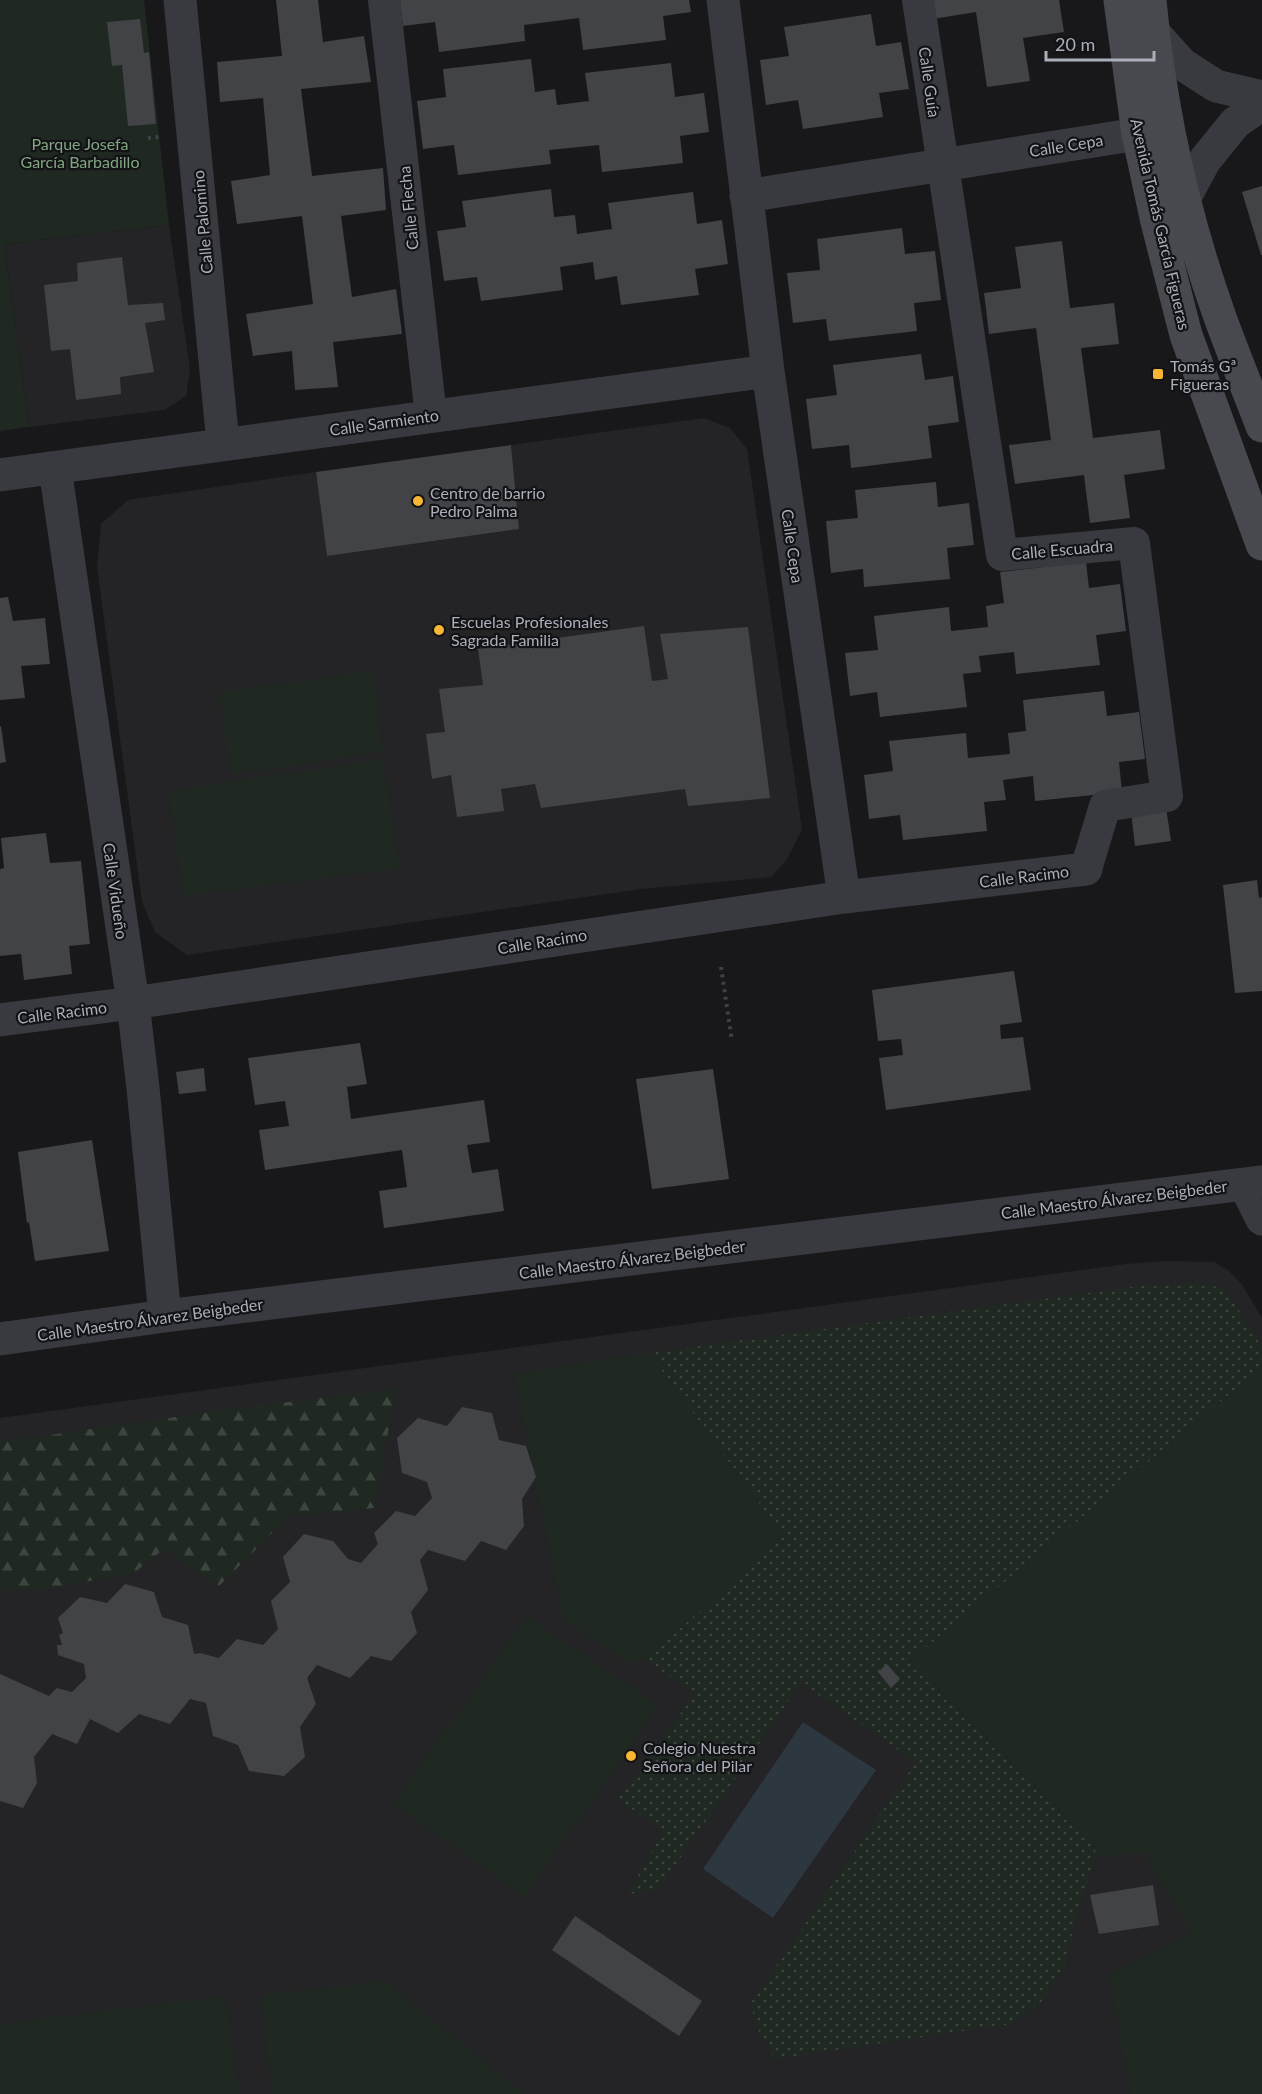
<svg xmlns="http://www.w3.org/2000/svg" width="1262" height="2094" font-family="Lato,sans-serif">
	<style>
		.built { fill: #242427 }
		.grass { fill: url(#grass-dots) }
		.forest { fill: url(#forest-firs) }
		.park { fill: #1f2821 }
		.water { fill: #2d373f }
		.building { fill: #424347 }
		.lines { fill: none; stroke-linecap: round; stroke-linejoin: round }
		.path { stroke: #3f4146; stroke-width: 4; stroke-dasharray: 3 4.5; stroke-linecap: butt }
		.pedestrian { stroke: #393a3f; stroke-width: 32 }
		.minor { stroke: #393a3f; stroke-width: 33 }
		.secondary { stroke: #47494f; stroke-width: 33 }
		.poi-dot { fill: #f7b633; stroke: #131315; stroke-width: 2 }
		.labels { text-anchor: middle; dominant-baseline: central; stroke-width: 4.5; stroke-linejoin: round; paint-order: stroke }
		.street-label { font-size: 16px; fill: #aaafba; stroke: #131315 }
		.park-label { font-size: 16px; fill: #80a683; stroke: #131315 }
		.poi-label { font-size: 16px; fill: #aaafba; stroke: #131315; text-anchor: start }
	</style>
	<defs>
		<pattern id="grass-dots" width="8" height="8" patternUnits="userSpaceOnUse" patternTransform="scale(1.5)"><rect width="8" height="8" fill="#1f2821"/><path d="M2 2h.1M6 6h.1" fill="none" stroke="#3d453f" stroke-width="1.8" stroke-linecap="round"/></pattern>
		<pattern id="forest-firs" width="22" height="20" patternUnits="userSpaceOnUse" patternTransform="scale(1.5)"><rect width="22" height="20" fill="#1f2821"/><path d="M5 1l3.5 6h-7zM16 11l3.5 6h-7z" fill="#3d453f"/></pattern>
	</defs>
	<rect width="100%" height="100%" fill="#18181a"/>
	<path class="built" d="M 169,225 L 190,369 L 186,396 L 164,410 L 29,427 L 4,244 Z
		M 704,418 L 730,428 L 747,449 L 802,829 L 787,859 L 771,877 L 641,889 L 187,955 L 155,932 L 142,902 L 97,567 L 101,524 L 128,500 L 316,472 L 327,556 L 519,529 L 511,445 Z
		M 1166,1261 L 1214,1262 L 1229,1271 L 1241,1283 L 1262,1318 L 1262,2094 L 0,2094 L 0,1418 L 1126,1264 Z"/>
	<path class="grass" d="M 1203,1282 L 1227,1291 L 1262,1348 L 1262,1367 L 910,1661 L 1095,1845 L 1096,1856 L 1076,1915 L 1066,1962 L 1042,2001 L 1011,2024 L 774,2059 L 755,2024 L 751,2003 L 916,1762 L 801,1683 L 658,1890 L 628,1894 L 663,1831 L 618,1799 L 694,1695 L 646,1659 L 783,1536 L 649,1353 L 1132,1287 Z"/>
	<path class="forest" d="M 396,1389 L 374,1508 L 289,1516 L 219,1586 L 164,1549 L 135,1572 L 50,1589 L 0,1591 L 0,1442 L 239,1408 Z"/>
	<path class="park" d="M 0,0 L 144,0 L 169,225 L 4,244 L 29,427 L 0,431 Z
		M 374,671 L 382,752 L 231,774 L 219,692 Z
		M 383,759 L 399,868 L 183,896 L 169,791 Z
		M 649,1353 L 783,1536 L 646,1659 L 628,1664 L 563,1618 L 514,1374 Z
		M 1262,1367 L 1262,2094 L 1131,2094 L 1109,1975 L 1192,1934 L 1145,1853 L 1096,1856 L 1095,1845 L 910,1661 Z
		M 527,1617 L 658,1705 L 525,1897 L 393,1803 Z
		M 384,1981 L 524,2094 L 272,2094 L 261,1995 Z
		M 225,1996 L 239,2094 L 0,2094 L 0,2024 Z"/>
	<path class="water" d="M 803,1722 L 876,1770 L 773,1918 L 703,1869 Z"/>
	<path class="building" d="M 276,0 L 318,0 L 323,42 L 364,36 L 371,82 L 301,89 L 312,176 L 383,168 L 386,210 L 341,216 L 352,297 L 396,289 L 402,334 L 333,342 L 338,387 L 295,390 L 292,351 L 253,356 L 246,314 L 313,304 L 302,216 L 237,224 L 231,181 L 270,175 L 263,98 L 220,102 L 217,62 L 282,56 Z
		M 400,0 L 689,0 L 691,12 L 663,16 L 666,40 L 583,50 L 579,18 L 524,25 L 525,41 L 439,52 L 435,22 L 403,26 Z
		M 930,0 L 1059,0 L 1064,32 L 1023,38 L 1030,81 L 987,87 L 976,12 L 933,19 Z
		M 871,14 L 876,46 L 901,42 L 909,89 L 879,93 L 883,117 L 803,129 L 798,100 L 766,105 L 760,60 L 789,56 L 784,27 Z
		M 140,19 L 144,53 L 149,52 L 156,124 L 128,126 L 122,65 L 112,66 L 107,22 Z
		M 531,59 L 535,92 L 555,89 L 557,105 L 589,101 L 585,73 L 671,63 L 675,97 L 704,93 L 709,132 L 680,136 L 683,163 L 602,172 L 599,145 L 549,150 L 551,164 L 458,175 L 454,145 L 423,149 L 417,101 L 446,97 L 443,69 Z
		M 1262,186 L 1262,255 L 1261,255 L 1242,192 Z
		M 551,189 L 554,217 L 575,215 L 577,234 L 612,229 L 608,203 L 693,192 L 697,224 L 722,220 L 728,264 L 695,269 L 699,295 L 621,305 L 617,276 L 595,280 L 593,262 L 560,267 L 563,290 L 481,301 L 477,277 L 444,281 L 437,231 L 466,227 L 462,201 Z
		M 902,228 L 905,254 L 935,251 L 941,300 L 914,303 L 917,331 L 829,341 L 826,319 L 793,323 L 787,273 L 820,270 L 817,239 Z
		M 1062,241 L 1070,308 L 1114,303 L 1119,344 L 1081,348 L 1093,438 L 1160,430 L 1165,469 L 1124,475 L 1130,518 L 1090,523 L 1084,475 L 1015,484 L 1009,445 L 1051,440 L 1036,328 L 989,334 L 984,293 L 1021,288 L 1015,247 Z
		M 122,257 L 128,305 L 163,303 L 165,320 L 145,323 L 154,372 L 120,377 L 121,394 L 76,400 L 70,349 L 51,351 L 44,285 L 78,281 L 77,263 Z
		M 921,354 L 925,380 L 953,376 L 959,422 L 928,426 L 932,458 L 851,468 L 849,445 L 812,449 L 806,399 L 837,395 L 833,365 Z
		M 511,445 L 519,529 L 327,556 L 316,472 Z
		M 936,482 L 938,507 L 969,503 L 974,545 L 947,548 L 950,579 L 864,587 L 863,569 L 831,573 L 826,521 L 858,518 L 855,490 Z
		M 1086,562 L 1089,588 L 1120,584 L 1126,631 L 1096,635 L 1100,665 L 1016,674 L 1014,652 L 979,656 L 981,672 L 963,674 L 967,707 L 880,717 L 877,692 L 850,696 L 845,653 L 878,650 L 874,616 L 949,607 L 951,631 L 988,627 L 986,606 L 1004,603 L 1000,572 Z
		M 8,597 L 13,621 L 45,618 L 50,664 L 21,666 L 25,698 L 0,700 L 0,598 Z
		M 644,626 L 652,681 L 668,679 L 660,634 L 748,627 L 770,798 L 688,806 L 685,789 L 541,808 L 535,784 L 501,789 L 504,811 L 457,817 L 451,775 L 432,779 L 426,734 L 445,732 L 439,689 L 483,685 L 478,649 Z
		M 1104,691 L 1107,716 L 1139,712 L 1145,759 L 1119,762 L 1122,792 L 1035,801 L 1033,776 L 1003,780 L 1006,800 L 984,802 L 987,831 L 903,840 L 900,815 L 869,819 L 864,775 L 893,771 L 889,741 L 966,733 L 968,758 L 1010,754 L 1008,733 L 1026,731 L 1023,700 Z
		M 1,726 L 6,762 L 0,763 L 0,727 Z
		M 1166,807 L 1171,841 L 1135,846 L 1131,812 Z
		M 46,833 L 50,863 L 81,861 L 90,944 L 69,946 L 72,974 L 24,980 L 21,954 L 0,956 L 0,869 L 4,868 L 1,838 Z
		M 1257,880 L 1259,898 L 1262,897 L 1262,991 L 1235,993 L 1223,885 Z
		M 1014,971 L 1022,1022 L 1000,1025 L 1001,1039 L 1023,1037 L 1031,1090 L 886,1110 L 879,1058 L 903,1055 L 901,1039 L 878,1041 L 872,990 Z
		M 360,1043 L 367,1084 L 347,1087 L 351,1119 L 484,1100 L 490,1142 L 467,1145 L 472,1173 L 498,1169 L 504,1211 L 384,1228 L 379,1191 L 407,1187 L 402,1150 L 265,1170 L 259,1130 L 289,1126 L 285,1101 L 255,1105 L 248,1058 Z
		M 204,1068 L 206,1091 L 179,1094 L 176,1072 Z
		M 713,1069 L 729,1179 L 652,1189 L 636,1079 Z
		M 92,1140 L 109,1251 L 35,1261 L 29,1222 L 27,1223 L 18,1152 Z
		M 462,1407 L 492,1413 L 499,1440 L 526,1446 L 536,1477 L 522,1499 L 524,1526 L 506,1550 L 481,1541 L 465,1561 L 428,1550 L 420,1560 L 428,1590 L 411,1612 L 417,1633 L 391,1661 L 371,1656 L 350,1678 L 317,1665 L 307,1678 L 316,1704 L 300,1727 L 305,1757 L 284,1776 L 249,1771 L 238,1745 L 213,1736 L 206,1703 L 190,1699 L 170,1724 L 139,1714 L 118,1733 L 90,1719 L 77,1744 L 52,1734 L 34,1757 L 37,1783 L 23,1808 L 0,1801 L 0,1674 L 49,1696 L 57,1688 L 72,1692 L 86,1678 L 84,1664 L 58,1655 L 57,1645 L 62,1645 L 59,1635 L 63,1633 L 58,1618 L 80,1597 L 107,1603 L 125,1584 L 154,1592 L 162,1617 L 188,1625 L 194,1654 L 200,1653 L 219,1658 L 237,1639 L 263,1645 L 278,1629 L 271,1601 L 290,1582 L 283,1557 L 304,1534 L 333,1541 L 348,1559 L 361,1563 L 378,1544 L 374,1533 L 396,1511 L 415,1516 L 432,1498 L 427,1482 L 402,1473 L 397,1438 L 418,1418 L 447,1426 Z
		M 887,1664 L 900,1679 L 891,1688 L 878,1672 Z
		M 1153,1885 L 1159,1925 L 1099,1934 L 1090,1895 Z
		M 575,1916 L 702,2001 L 679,2036 L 552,1950 Z"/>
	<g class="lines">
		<path class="path" d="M 148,138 L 159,137
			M 721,967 L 732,1041"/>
		<path class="pedestrian" d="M 384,0 L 431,416
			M 918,0 L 1002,555 L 1134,543 L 1167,796 L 1105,806 L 1086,869"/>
		<path class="minor" d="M 180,0 L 223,443
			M 723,0 L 768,371 L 844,897
			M 1153,32 L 1182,64 L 1216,86 L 1262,97
			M 746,196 L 1138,134
			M 1184,199 L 1205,160 L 1235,123 L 1262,104
			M 55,468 L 133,1003 L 143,1088 L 165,1316
			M 0,475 L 768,371
			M 0,1020 L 133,1003 L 844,897 L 1086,869
			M 1245,1185 L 1262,1219
			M 0,1339 L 165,1316 L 1262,1182"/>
		<path class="secondary" d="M 1120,0 L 1138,134 L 1157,222 L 1186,335 L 1262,544
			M 1150,0 C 1160,109 1184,217 1221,320 C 1234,355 1248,390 1262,426"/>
	</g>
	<g class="poi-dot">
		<rect x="1152" y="368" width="12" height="12" rx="3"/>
		<circle cx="418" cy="501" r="6"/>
		<circle cx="439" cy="630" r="6"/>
		<circle cx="631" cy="1756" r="6"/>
	</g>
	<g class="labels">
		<g class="street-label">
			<text transform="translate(930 82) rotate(82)">Calle Guía</text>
			<text transform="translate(1066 145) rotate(-9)">Calle Cepa</text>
			<text transform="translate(408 208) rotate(-96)">Calle Flecha</text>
			<text transform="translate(202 222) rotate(-95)">Calle Palomino</text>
			<text transform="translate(1161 224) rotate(77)">Avenida Tomás García Figueras</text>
			<text transform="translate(384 422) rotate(-8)">Calle Sarmiento</text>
			<text transform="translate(793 546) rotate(82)">Calle Cepa</text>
			<text transform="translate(1062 549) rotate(-5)">Calle Escuadra</text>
			<text transform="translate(1024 876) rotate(-7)">Calle Racimo</text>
			<text transform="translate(116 891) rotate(82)">Calle Vidueño</text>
			<text transform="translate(542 941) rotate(-9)">Calle Racimo</text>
			<text transform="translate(62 1012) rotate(-7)">Calle Racimo</text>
			<text transform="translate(1114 1199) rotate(-7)">Calle Maestro Álvarez Beigbeder</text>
			<text transform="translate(632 1259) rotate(-7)">Calle Maestro Álvarez Beigbeder</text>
			<text transform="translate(150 1319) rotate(-8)">Calle Maestro Álvarez Beigbeder</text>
		</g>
		<g class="park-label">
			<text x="80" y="143">Parque Josefa<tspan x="80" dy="18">García Barbadillo</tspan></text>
		</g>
		<g class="poi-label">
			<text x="1170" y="365">Tomás Gª<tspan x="1170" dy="18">Figueras</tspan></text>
			<text x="430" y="492">Centro de barrio<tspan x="430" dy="18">Pedro Palma</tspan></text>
			<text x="451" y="621">Escuelas Profesionales<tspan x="451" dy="18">Sagrada Familia</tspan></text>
			<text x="643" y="1747">Colegio Nuestra<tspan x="643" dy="18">Señora del Pilar</tspan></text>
		</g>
	</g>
	<path d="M1046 51v9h108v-9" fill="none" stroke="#aaafba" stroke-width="3"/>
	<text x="1055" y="51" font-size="18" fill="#aaafba" stroke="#131315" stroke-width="4.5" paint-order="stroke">20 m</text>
</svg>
